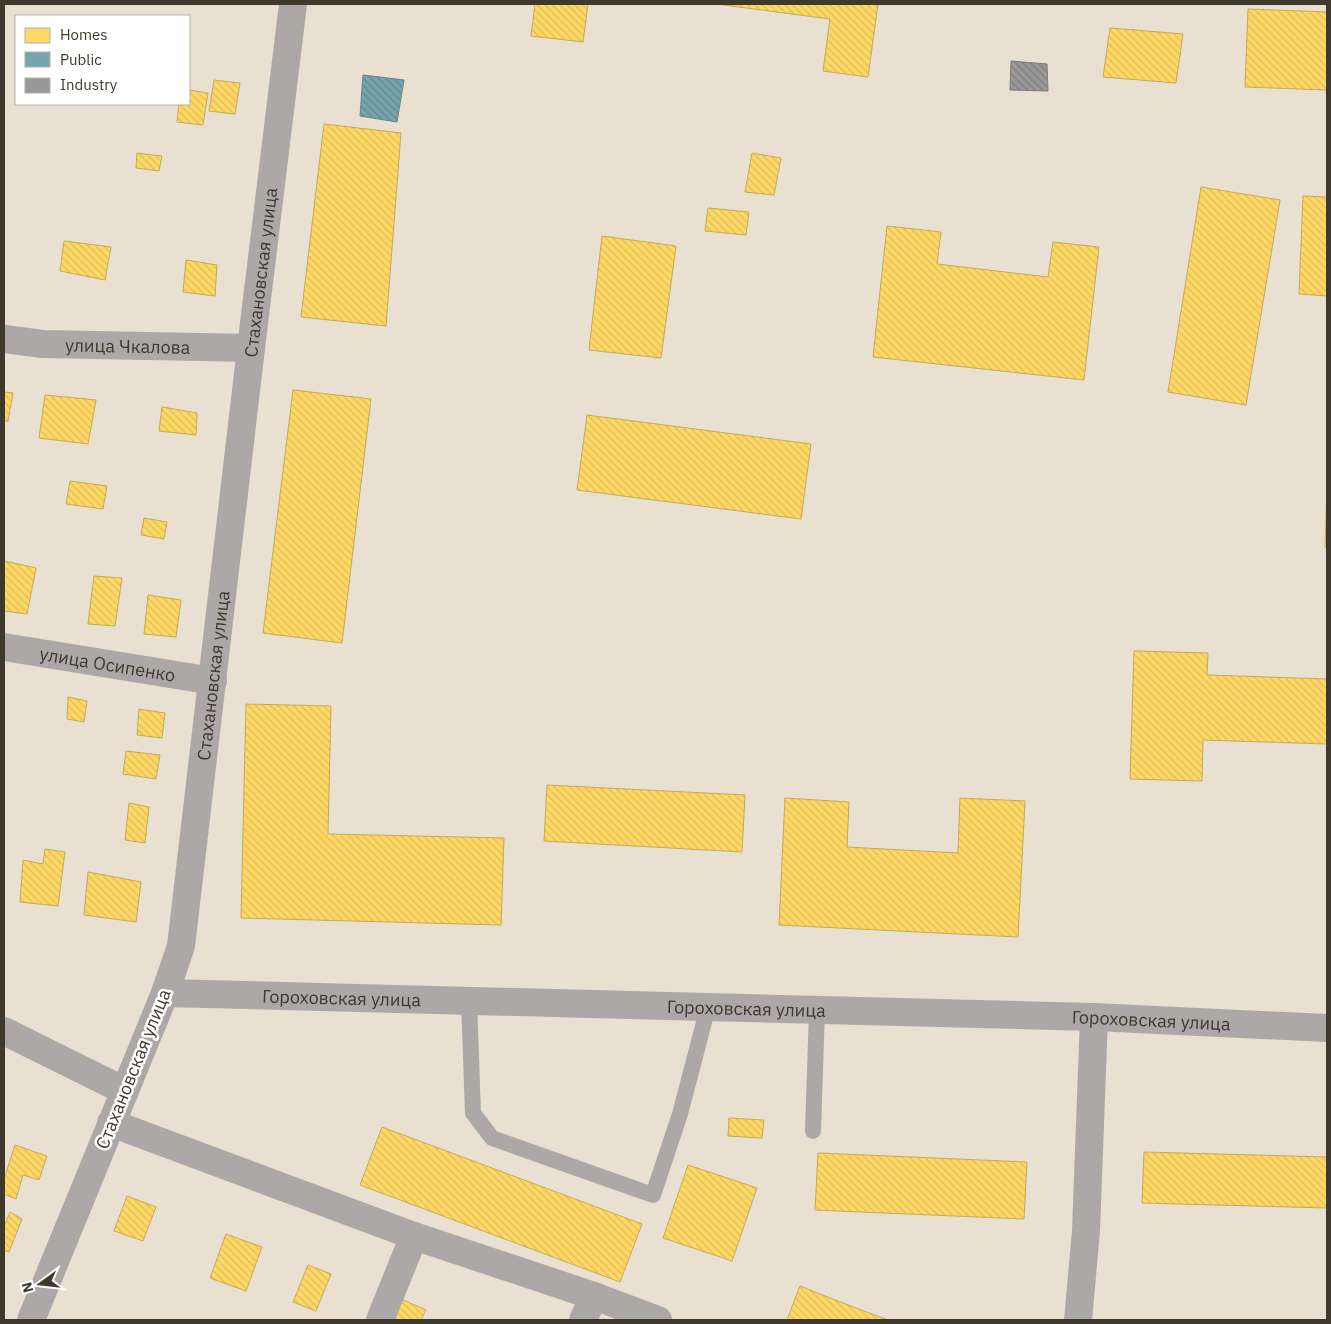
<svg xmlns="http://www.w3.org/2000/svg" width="1331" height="1324" font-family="'IBM Plex Sans',sans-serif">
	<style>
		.homes { fill: url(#homes-back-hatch); stroke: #c5a955 }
		.public { fill: url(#public-back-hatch); stroke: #658488 }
		.industry { fill: url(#industry-back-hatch); stroke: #7e7c79 }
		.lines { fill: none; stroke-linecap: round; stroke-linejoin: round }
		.service { stroke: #ada8a8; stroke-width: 16 }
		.minor { stroke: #ada8a8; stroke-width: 28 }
		.tertiary { stroke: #ada8a8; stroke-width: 28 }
		.labels { text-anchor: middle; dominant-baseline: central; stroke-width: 5; stroke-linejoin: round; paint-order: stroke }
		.street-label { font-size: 18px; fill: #3e382d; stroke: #fff }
	</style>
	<defs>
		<pattern id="homes-back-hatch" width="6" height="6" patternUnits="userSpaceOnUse" patternTransform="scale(1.25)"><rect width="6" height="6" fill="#ffd966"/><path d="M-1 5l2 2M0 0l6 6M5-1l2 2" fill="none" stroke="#dcbb59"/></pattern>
		<pattern id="public-back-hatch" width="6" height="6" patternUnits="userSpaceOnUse" patternTransform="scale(1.25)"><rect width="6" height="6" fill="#76a5af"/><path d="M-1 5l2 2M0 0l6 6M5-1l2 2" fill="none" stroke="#62878f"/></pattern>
		<pattern id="industry-back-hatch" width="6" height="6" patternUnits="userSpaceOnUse" patternTransform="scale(1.25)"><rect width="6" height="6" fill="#999"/><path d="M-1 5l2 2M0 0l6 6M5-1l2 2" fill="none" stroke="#7e7e7d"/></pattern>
	</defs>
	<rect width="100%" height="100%" fill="#e9e0d1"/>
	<path class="homes" d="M 535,4 L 588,4 L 583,42 L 531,36 Z
		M 716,4 L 878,4 L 868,77 L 823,71 L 830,19 Z
		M 1248,9 L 1327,12 L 1327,90 L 1245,87 Z
		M 1110,28 L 1183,34 L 1176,83 L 1103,77 Z
		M 214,80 L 240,83 L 235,114 L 209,111 Z
		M 189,90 L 208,93 L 203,125 L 177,122 L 179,104 L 189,104 Z
		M 324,124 L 401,133 L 386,326 L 301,317 Z
		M 137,153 L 162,156 L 159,171 L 136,168 Z
		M 752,153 L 781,158 L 774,195 L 745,192 Z
		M 1201,187 L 1280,200 L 1246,405 L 1168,392 Z
		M 1303,196 L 1327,197 L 1327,296 L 1299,294 Z
		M 708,208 L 749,212 L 746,235 L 705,231 Z
		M 887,226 L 941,232 L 937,264 L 1048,277 L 1053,242 L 1099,247 L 1084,380 L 873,357 Z
		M 602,236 L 676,246 L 661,358 L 589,350 Z
		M 64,241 L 111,247 L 105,280 L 60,271 Z
		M 186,260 L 217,265 L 215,296 L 183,292 Z
		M 293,390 L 371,399 L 342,643 L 263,633 Z
		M 4,392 L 13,393 L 8,421 L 4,421 Z
		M 45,395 L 96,400 L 88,444 L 39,438 Z
		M 162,407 L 197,413 L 196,435 L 159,431 Z
		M 587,415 L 811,444 L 801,519 L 577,490 Z
		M 70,481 L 107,486 L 103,509 L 66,504 Z
		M 1327,490 L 1327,548 L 1325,547 Z
		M 144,518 L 167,522 L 164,539 L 141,535 Z
		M 4,561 L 36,568 L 27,614 L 4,611 Z
		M 94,576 L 122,578 L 115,626 L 88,624 Z
		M 148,595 L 181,600 L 176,637 L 144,634 Z
		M 1134,651 L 1208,653 L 1207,675 L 1327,679 L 1327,744 L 1203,740 L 1202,781 L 1130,779 Z
		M 68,697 L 87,701 L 84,722 L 67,719 Z
		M 246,704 L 331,706 L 328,834 L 504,838 L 501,925 L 241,918 Z
		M 139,709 L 165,713 L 162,738 L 137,735 Z
		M 126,751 L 160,755 L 156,779 L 123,774 Z
		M 547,785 L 745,795 L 742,852 L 544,841 Z
		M 785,798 L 849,802 L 847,847 L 958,853 L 960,798 L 1025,801 L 1018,937 L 779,925 Z
		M 129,803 L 149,807 L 145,843 L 125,840 Z
		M 45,849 L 65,852 L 58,906 L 20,902 L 23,860 L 43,864 Z
		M 88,872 L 141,882 L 136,922 L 84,915 Z
		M 729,1118 L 764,1120 L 762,1138 L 728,1136 Z
		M 382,1127 L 642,1224 L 620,1282 L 360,1185 Z
		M 15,1145 L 47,1156 L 39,1180 L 23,1175 L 16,1199 L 4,1194 L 4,1179 Z
		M 1144,1152 L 1327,1157 L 1327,1208 L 1142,1203 Z
		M 818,1153 L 1027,1162 L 1024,1219 L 815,1210 Z
		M 688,1165 L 757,1188 L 732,1261 L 663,1238 Z
		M 127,1196 L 156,1207 L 143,1241 L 114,1231 Z
		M 10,1212 L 22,1219 L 9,1252 L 4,1250 L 4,1227 Z
		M 226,1234 L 262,1247 L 246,1291 L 210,1278 Z
		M 308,1265 L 331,1274 L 316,1311 L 293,1302 Z
		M 800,1286 L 835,1300 L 888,1320 L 787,1320 Z
		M 394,1296 L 426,1310 L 421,1320 L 384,1320 Z"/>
	<path class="public" d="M 363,75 L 404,80 L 397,122 L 360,116 Z"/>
	<path class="industry" d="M 1011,61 L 1047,64 L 1048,91 L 1010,90 Z"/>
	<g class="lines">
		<path class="service" d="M 469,1001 L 473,1113 L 492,1138 L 653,1195 L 680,1114 L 708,1007
			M 813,1131 L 817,1010"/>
		<g class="minor">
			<path id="s1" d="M 4,339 L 43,344 L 251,348"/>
			<path id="s2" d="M 4,647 L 213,681"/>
			<path id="s3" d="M 165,993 L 181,946 L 251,348 L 293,4"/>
			<path d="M 4,1031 L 125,1091"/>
			<path d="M 111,1123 L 414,1236 L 594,1296 L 658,1320"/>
			<path d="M 380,1320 L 414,1236"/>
			<path d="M 583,1320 L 594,1296"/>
			<path d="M 1078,1320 L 1086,1231 L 1094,1017"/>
		</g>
		<path class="tertiary" id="s4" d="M 31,1320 L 165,993 L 1094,1017 L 1327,1028"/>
	</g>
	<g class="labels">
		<g class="street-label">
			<text stroke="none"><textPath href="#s3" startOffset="728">Стахановская улица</textPath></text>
			<text stroke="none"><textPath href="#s1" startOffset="124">улица Чкалова</textPath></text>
			<text stroke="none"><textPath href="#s2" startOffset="105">улица Осипенко</textPath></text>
			<text stroke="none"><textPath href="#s3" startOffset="322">Стахановская улица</textPath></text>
			<text stroke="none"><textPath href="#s4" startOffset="530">Гороховская улица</textPath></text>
			<text stroke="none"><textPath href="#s4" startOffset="935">Гороховская улица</textPath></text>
			<text stroke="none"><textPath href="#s4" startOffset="1340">Гороховская улица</textPath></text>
			<text transform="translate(133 1069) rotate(-68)">Стахановская улица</text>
		</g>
	</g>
	<rect width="1331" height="1324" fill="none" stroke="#3e382d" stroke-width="10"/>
	<rect x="15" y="15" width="175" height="90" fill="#ffffff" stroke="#b2afab"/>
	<rect x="25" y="28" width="25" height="15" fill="#ffd966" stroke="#b2afab"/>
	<text x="60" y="40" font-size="15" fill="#3e382d">Homes</text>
	<rect x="25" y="52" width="25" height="15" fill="#76a5af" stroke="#b2afab"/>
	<text x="60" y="65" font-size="15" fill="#3e382d">Public</text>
	<rect x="25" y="78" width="25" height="15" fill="#999999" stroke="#b2afab"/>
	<text x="60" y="90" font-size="15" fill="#3e382d">Industry</text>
	<g transform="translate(40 1284) rotate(255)" stroke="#ffffff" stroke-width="4" paint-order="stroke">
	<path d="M0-4L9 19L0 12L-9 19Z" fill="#3e382d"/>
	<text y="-8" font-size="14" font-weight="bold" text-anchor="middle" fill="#3e382d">N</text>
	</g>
</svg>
